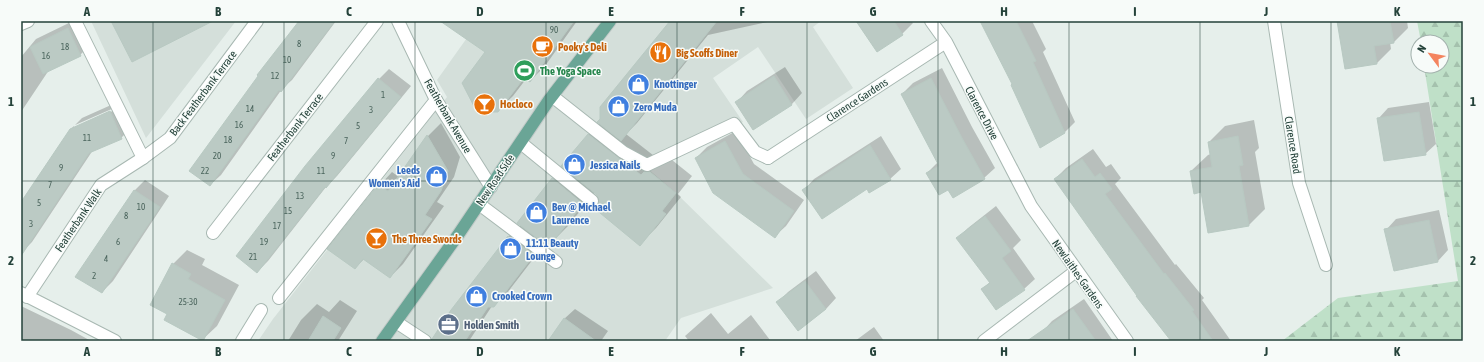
<svg xmlns="http://www.w3.org/2000/svg" width="1484" height="362" font-family="'Asap Condensed',sans-serif">
	<style>
		.built { fill: #d4dfda }
		.forest { fill: url(#forest-firs) }
		.shadow { fill: #0003 }
		.building { fill: #bbcac4; stroke: #b8c9c2 }
		.lines { fill: none; stroke-linecap: round; stroke-linejoin: round }
		.service-casing { stroke: #a8b8b2; stroke-width: 14 }
		.minor-casing { stroke: #a8b8b2; stroke-width: 14 }
		.primary-casing { stroke: #c2cac8; stroke-width: 14 }
		.service { stroke: #fff; stroke-width: 12 }
		.minor { stroke: #fff; stroke-width: 12 }
		.primary { stroke: #6aa596; stroke-width: 12 }
		.grid { fill: none; stroke: #24423a; stroke-width: 1; stroke-opacity: 0.55 }
		.labels { text-anchor: middle; dominant-baseline: central; stroke-width: 3; stroke-linejoin: round; paint-order: stroke }
		.number-label { font-size: 9px; fill: #4a645c }
		.food-label { font-size: 11px; font-weight: bold; fill: #c56008; stroke: #f7fbf9; text-anchor: start }
		.leisure-label { font-size: 11px; font-weight: bold; fill: #27864d; stroke: #f7fbf9; text-anchor: start }
		.shop-label { font-size: 11px; font-weight: bold; fill: #366cbe; stroke: #f7fbf9; text-anchor: start }
		.street-label { font-size: 11px; fill: #24423a; stroke: #f7fbf9 }
		.service-label { font-size: 11px; font-weight: bold; fill: #4e5e75; stroke: #f7fbf9; text-anchor: start }
		.neatline { fill: none; stroke: #24423a; stroke-width: 1.5 }
		.grid-label { font-size: 13px; text-anchor: middle; font-weight: bold; fill: #24423a }
	</style>
	<defs>
		<pattern id="forest-firs" width="22" height="20" patternUnits="userSpaceOnUse"><rect width="22" height="20" fill="#bfe0c8"/><path d="M5 1l3.5 6h-7zM16 11l3.5 6h-7z" fill="#a4c1ad"/></pattern>
	</defs>
	<rect width="100%" height="100%" fill="#e6efeb"/>
	<path class="built" d="M 91,21 L 236,21 L 146,138 Z
		M 479,21 L 821,21 L 813,27 L 853,88 L 806,119 L 758,47 L 713,78 L 743,122 L 647,168 L 676,193 L 773,288 L 681,318 L 665,341 L 258,341 L 273,319 L 447,97 L 437,80 Z"/>
	<path class="forest" d="M 1417,21 L 1463,21 L 1463,341 L 1282,341 L 1338,298 L 1458,281 L 1424,66 L 1442,66 L 1442,42 L 1421,42 Z"/>
	<path class="shadow" d="M 73,21 L 91,44 L 80,55 L 49,70 L 21,112 L 21,57 L 36,39 Z
		M 300,21 L 336,21 L 292,80 L 282,89 L 221,175 L 210,185 L 259,75 Z
		M 446,21 L 577,21 L 545,66 L 530,81 L 526,79 L 513,96 L 497,111 L 486,51 Z
		M 672,21 L 772,21 L 708,35 L 637,123 L 626,134 L 658,159 L 667,156 L 692,176 L 678,194 L 681,197 L 656,228 L 640,244 L 600,203 L 598,195 L 595,192 L 569,225 L 552,242 L 547,238 L 545,240 L 547,241 L 507,293 L 494,306 L 492,306 L 469,341 L 433,341 L 452,311 L 509,236 L 521,225 L 553,179 L 564,167 L 589,134 L 600,123 Z
		M 857,21 L 911,21 L 913,23 L 902,34 Z
		M 981,21 L 1032,21 L 1046,49 L 1043,52 L 1075,122 L 1065,132 L 1013,84 Z
		M 1338,21 L 1407,21 L 1408,28 L 1394,42 L 1390,42 L 1391,49 L 1377,63 Z
		M 785,67 L 802,93 L 792,104 L 754,129 L 737,102 L 747,91 Z
		M 942,68 L 972,127 L 995,168 L 984,178 L 949,188 L 927,173 L 938,162 L 902,94 L 913,83 Z
		M 389,69 L 411,86 L 337,176 L 326,187 L 268,261 L 257,272 L 379,79 Z
		M 120,101 L 132,127 L 121,138 L 93,150 L 32,242 L 21,253 L 21,204 L 71,129 L 74,126 L 74,128 L 115,110 L 114,108 L 75,125 L 82,118 Z
		M 1429,102 L 1436,144 L 1425,154 L 1381,143 L 1378,119 L 1388,108 Z
		M 1254,120 L 1259,148 L 1255,152 L 1265,209 L 1249,225 L 1209,232 L 1202,191 L 1191,171 L 1208,155 L 1211,154 L 1209,142 L 1225,126 Z
		M 441,123 L 460,157 L 454,177 L 437,202 L 444,206 L 403,264 L 390,277 L 364,259 L 355,268 L 329,249 L 379,186 L 392,172 L 399,177 L 428,136 Z
		M 736,131 L 754,164 L 804,200 L 786,226 L 775,236 L 696,158 L 707,147 Z
		M 881,136 L 901,169 L 890,179 L 867,188 L 804,190 L 814,179 Z
		M 1093,149 L 1106,167 L 1111,164 L 1121,178 L 1115,184 L 1175,265 L 1176,264 L 1204,298 L 1202,300 L 1231,341 L 1173,341 L 1055,179 L 1066,168 Z
		M 145,180 L 169,196 L 113,281 L 102,292 L 77,277 L 135,190 Z
		M 996,206 L 1021,240 L 1013,248 L 1035,279 L 1024,289 L 982,289 L 990,282 L 958,238 L 968,228 Z
		M 1439,210 L 1448,250 L 1438,261 L 1395,270 L 1386,230 L 1396,219 Z
		M 187,250 L 205,259 L 202,265 L 239,285 L 217,326 L 202,340 L 173,264 Z
		M 816,271 L 836,298 L 826,309 L 798,330 L 778,302 L 788,292 Z
		M 1084,299 L 1113,341 L 1048,341 L 1042,332 L 1052,321 Z
		M 340,300 L 357,311 L 338,341 L 288,341 L 301,320 L 317,304 L 329,312 Z
		M 21,306 L 71,330 L 91,341 L 21,341 Z
		M 575,309 L 608,331 L 601,341 L 549,341 L 564,319 Z
		M 711,313 L 728,334 L 751,315 L 770,340 L 689,341 L 685,336 Z
		M 874,327 L 884,341 L 855,341 Z"/>
	<path class="building" d="M 111,21 L 213,21 L 132,62 Z
		M 299,21 L 335,21 L 281,92 L 279,90 L 210,186 L 189,171 L 258,76 L 257,75 Z
		M 440,21 L 574,21 L 530,82 L 524,78 L 498,112 L 477,112 L 462,83 L 485,52 Z
		M 670,21 L 717,21 L 621,141 L 597,122 L 600,119 L 600,107 Z
		M 856,21 L 894,21 L 903,35 L 877,52 Z
		M 980,21 L 1016,21 L 1036,61 L 1033,62 L 1065,133 L 1040,148 L 1011,85 L 1012,84 Z
		M 1337,21 L 1390,21 L 1394,43 L 1374,46 L 1377,64 L 1345,69 Z
		M 68,28 L 81,56 L 43,74 L 30,47 Z
		M 774,76 L 792,105 L 753,130 L 735,102 Z
		M 378,78 L 401,97 L 326,188 L 325,187 L 257,273 L 236,256 L 305,166 Z
		M 931,78 L 962,138 L 985,179 L 953,198 L 948,190 L 939,195 L 926,173 L 939,166 L 901,94 Z
		M 110,111 L 122,139 L 89,153 L 21,256 L 21,202 L 70,129 Z
		M 1419,112 L 1426,155 L 1384,161 L 1377,118 Z
		M 588,134 L 641,175 L 644,172 L 650,172 L 676,193 L 662,211 L 666,214 L 640,246 L 594,208 L 599,203 L 597,195 L 561,166 Z
		M 427,135 L 448,171 L 441,191 L 425,215 L 432,219 L 390,278 L 363,259 L 355,269 L 327,249 L 378,185 L 388,191 Z
		M 1238,136 L 1243,165 L 1239,166 L 1249,226 L 1208,233 L 1201,192 L 1194,194 L 1190,171 L 1212,167 L 1208,142 Z
		M 725,141 L 743,174 L 794,211 L 775,238 L 713,193 L 695,158 Z
		M 870,145 L 891,180 L 869,193 L 867,189 L 822,219 L 802,190 Z
		M 1082,159 L 1095,177 L 1100,173 L 1112,189 L 1105,194 L 1164,274 L 1165,273 L 1194,310 L 1192,311 L 1213,341 L 1171,341 L 1136,296 L 1137,296 L 1054,179 Z
		M 552,178 L 583,204 L 552,243 L 547,239 L 543,243 L 517,223 Z
		M 134,190 L 160,207 L 102,293 L 75,277 Z
		M 985,216 L 1011,251 L 1002,258 L 1025,290 L 996,310 L 981,289 L 990,283 L 956,238 Z
		M 1429,220 L 1438,262 L 1394,271 L 1384,229 Z
		M 508,236 L 534,255 L 494,307 L 488,307 L 465,341 L 432,341 L 432,339 L 451,310 Z
		M 172,263 L 191,274 L 188,279 L 225,300 L 203,341 L 164,320 L 167,314 L 150,305 Z
		M 805,281 L 826,309 L 798,331 L 776,302 Z
		M 1073,309 L 1096,341 L 1027,341 Z
		M 323,316 L 341,328 L 333,341 L 308,341 Z
		M 564,318 L 596,341 L 548,341 Z"/>
	<g class="lines">
		<defs>
			<path id="service" d="M 75,21 L 143,158
				M 552,96 L 623,152 L 647,165 L 734,124 L 755,152 L 768,158
				M 521,143 L 592,201
				M 479,204 L 556,262
				M 279,298 L 436,100
				M 396,322 L 425,341
				M 242,341 L 261,310"/>
			<path id="minor" d="M 398,21 L 436,100 L 491,187
				M 931,21 L 946,42 L 1031,206 L 1127,341
				M 1274,21 L 1299,183 L 1326,265
				M 21,24 L 28,21
				M 768,158 L 946,42
				M 213,233 L 377,21
				M 21,293 L 115,341
				M 27,297 L 101,185 L 143,158 L 170,138 L 257,21
				M 984,341 L 1076,271"/>
			<path id="primary" d="M 382,341 L 458,235 L 549,100 L 610,21"/>
		</defs>
		<use href="#service" class="service-casing"/>
		<use href="#minor" class="minor-casing"/>
		<use href="#primary" class="primary-casing"/>
		<use href="#service" class="service"/>
		<use href="#minor" class="minor"/>
		<use href="#primary" class="primary"/>
	</g>
	<path class="grid" d="M 153,21 L 153,341M 284,21 L 284,341M 415,21 L 415,341M 546,21 L 546,341M 677,21 L 677,341M 807,21 L 807,341M 938,21 L 938,341M 1069,21 L 1069,341M 1200,21 L 1200,341M 1331,21 L 1331,341M 21,181 L 1463,181"/>
	<defs>
		<symbol id="cafe-disc" viewBox="-11 -11 22 22"><circle r="9.5" fill="#e8710a" stroke="#f7fbf9"/><path d="M-5.5-4.5H6V0H3Q3 3.5 0 3.5H-2.5Q-5.5 3.5-5.5 0ZM3-3.2v2h1.7v-2ZM-6 4.5H4V6H-6Z" fill="#fff"/></symbol>
		<symbol id="restaurant-disc" viewBox="-11 -11 22 22"><circle r="9.5" fill="#e8710a" stroke="#f7fbf9"/><path d="M-5-6h1v4h1v-4h1v4h1v-4h1v5L-1.5 .5V6h-2V.5L-5-1ZM5-6V6H3V1.5H1.5Q1.5-4 5-6Z" fill="#fff"/></symbol>
		<symbol id="stadium-disc" viewBox="-11 -11 22 22"><circle r="9.5" fill="#2e9e5b" stroke="#f7fbf9"/><path d="M0-5a6.5 5 0 1 0 0 10a6.5 5 0 1 0 0-10ZM-3.5-1.8h7v3.6h-7Z" fill="#fff"/></symbol>
		<symbol id="shop-disc" viewBox="-11 -11 22 22"><circle r="9.5" fill="#3f7fe0" stroke="#f7fbf9"/><path d="M-5-2.5h2.3a2.7 3.5 0 0 1 5.4 0H5L5.5 6h-11ZM-1.5-2.5h3a1.5 2.3 0 0 0-3 0Z" fill="#fff"/></symbol>
		<symbol id="bar-disc" viewBox="-11 -11 22 22"><circle r="9.5" fill="#e8710a" stroke="#f7fbf9"/><path d="M-6-5H6L.8 .8V4.5H3.5V6h-7V4.5H-.8V.8Z" fill="#fff"/></symbol>
		<symbol id="office-disc" viewBox="-11 -11 22 22"><circle r="9.5" fill="#5c6f8a" stroke="#f7fbf9"/><path d="M-6-3h4V-5.5h4V-3h4V5H-6ZM-1-4.5V-3h2v-1.5ZM-6 0V1H6V0Z" fill="#fff"/></symbol>
	</defs>
	<g fill-rule="evenodd">
		<use href="#cafe-disc" x="530" y="34" width="25" height="25"/>
		<use href="#restaurant-disc" x="648" y="40" width="25" height="25"/>
		<use href="#stadium-disc" x="512" y="58" width="25" height="25"/>
		<use href="#shop-disc" x="626" y="72" width="25" height="25"/>
		<use href="#bar-disc" x="472" y="92" width="25" height="25"/>
		<use href="#shop-disc" x="606" y="94" width="25" height="25"/>
		<use href="#shop-disc" x="562" y="152" width="25" height="25"/>
		<use href="#shop-disc" x="424" y="164" width="25" height="25"/>
		<use href="#shop-disc" x="524" y="200" width="25" height="25"/>
		<use href="#bar-disc" x="364" y="226" width="25" height="25"/>
		<use href="#shop-disc" x="498" y="236" width="25" height="25"/>
		<use href="#shop-disc" x="464" y="284" width="25" height="25"/>
		<use href="#office-disc" x="436" y="312" width="25" height="25"/>
	</g>
	<g class="labels">
		<g class="number-label">
			<text x="554" y="30">90</text>
			<text x="299" y="44">8</text>
			<text x="65" y="47">18</text>
			<text x="46" y="56">16</text>
			<text x="287" y="60">10</text>
			<text x="275" y="76">12</text>
			<text x="383" y="95">1</text>
			<text x="250" y="109">14</text>
			<text x="371" y="110">3</text>
			<text x="239" y="125">16</text>
			<text x="358" y="126">5</text>
			<text x="87" y="138">11</text>
			<text x="228" y="140">18</text>
			<text x="346" y="141">7</text>
			<text x="217" y="156">20</text>
			<text x="333" y="156">9</text>
			<text x="61" y="168">9</text>
			<text x="205" y="171">22</text>
			<text x="321" y="171">11</text>
			<text x="50" y="185">7</text>
			<text x="300" y="196">13</text>
			<text x="39" y="203">5</text>
			<text x="141" y="207">10</text>
			<text x="288" y="211">15</text>
			<text x="126" y="216">8</text>
			<text x="31" y="224">3</text>
			<text x="277" y="226">17</text>
			<text x="118" y="242">6</text>
			<text x="264" y="242">19</text>
			<text x="253" y="257">21</text>
			<text x="106" y="259">4</text>
			<text x="94" y="276">2</text>
			<text x="188" y="302">25-30</text>
		</g>
		<g class="food-label">
			<text x="558" y="47">Pooky's Deli</text>
			<text x="676" y="53">Big Scoffs Diner</text>
			<text x="500" y="104">Hocloco</text>
			<text x="392" y="239">The Three Swords</text>
		</g>
		<g class="leisure-label">
			<text x="540" y="71">The Yoga Space</text>
		</g>
		<g class="shop-label">
			<text x="654" y="84">Knottinger</text>
			<text x="634" y="107">Zero Muda</text>
			<text x="590" y="165">Jessica Nails</text>
			<text x="420" y="170" text-anchor="end">Leeds<tspan x="420" dy="13">Women's Aid</tspan></text>
			<text x="552" y="207">Bev @ Michael<tspan x="552" dy="13">Laurence</tspan></text>
			<text x="526" y="243">11:11 Beauty<tspan x="526" dy="13">Lounge</tspan></text>
			<text x="492" y="296">Crooked Crown</text>
		</g>
		<g class="street-label">
			<text transform="translate(203 93) rotate(-53)">Back Featherbank Terrace</text>
			<text transform="translate(857 100) rotate(-33)">Clarence Gardens</text>
			<text transform="translate(982 113) rotate(62)">Clarence Drive</text>
			<text transform="translate(448 116) rotate(60)">Featherbank Avenue</text>
			<text transform="translate(295 127) rotate(-52)">Featherbank Terrace</text>
			<text transform="translate(1293 145) rotate(81)">Clarence Road</text>
			<text transform="translate(495 180) rotate(-56)">New Road Side</text>
			<text transform="translate(78 220) rotate(-56)">Featherbank Walk</text>
			<text transform="translate(1078 274) rotate(55)">Newlaithes Gardens</text>
		</g>
		<g class="service-label">
			<text x="464" y="325">Holden Smith</text>
		</g>
	</g>
	<rect width="1484" height="362" fill="none" stroke="#f7fbf9" stroke-width="44"/>
	<g transform="translate(1430 54) rotate(302)"><circle r="19" fill="#f7fbf9" stroke="#a3b1ad"/>
	<path d="M0-3L7 15L0 10L-7 15Z" fill="#f4845f"/>
	<text y="-6" font-size="11" font-weight="bold" text-anchor="middle" fill="#24423a">N</text>
	</g>
	<rect x="22" y="22" width="1440" height="318" class="neatline"/>
	<g class="grid-label">
		<text x="87" y="16">A</text>
		<text x="218" y="16">B</text>
		<text x="349" y="16">C</text>
		<text x="480" y="16">D</text>
		<text x="611" y="16">E</text>
		<text x="742" y="16">F</text>
		<text x="873" y="16">G</text>
		<text x="1004" y="16">H</text>
		<text x="1135" y="16">I</text>
		<text x="1266" y="16">J</text>
		<text x="1397" y="16">K</text>
		<text x="11" y="106">1</text>
		<text x="1473" y="106">1</text>
		<text x="11" y="265">2</text>
		<text x="1473" y="265">2</text>
		<text x="87" y="356">A</text>
		<text x="218" y="356">B</text>
		<text x="349" y="356">C</text>
		<text x="480" y="356">D</text>
		<text x="611" y="356">E</text>
		<text x="742" y="356">F</text>
		<text x="873" y="356">G</text>
		<text x="1004" y="356">H</text>
		<text x="1135" y="356">I</text>
		<text x="1266" y="356">J</text>
		<text x="1397" y="356">K</text>
	</g>
</svg>
